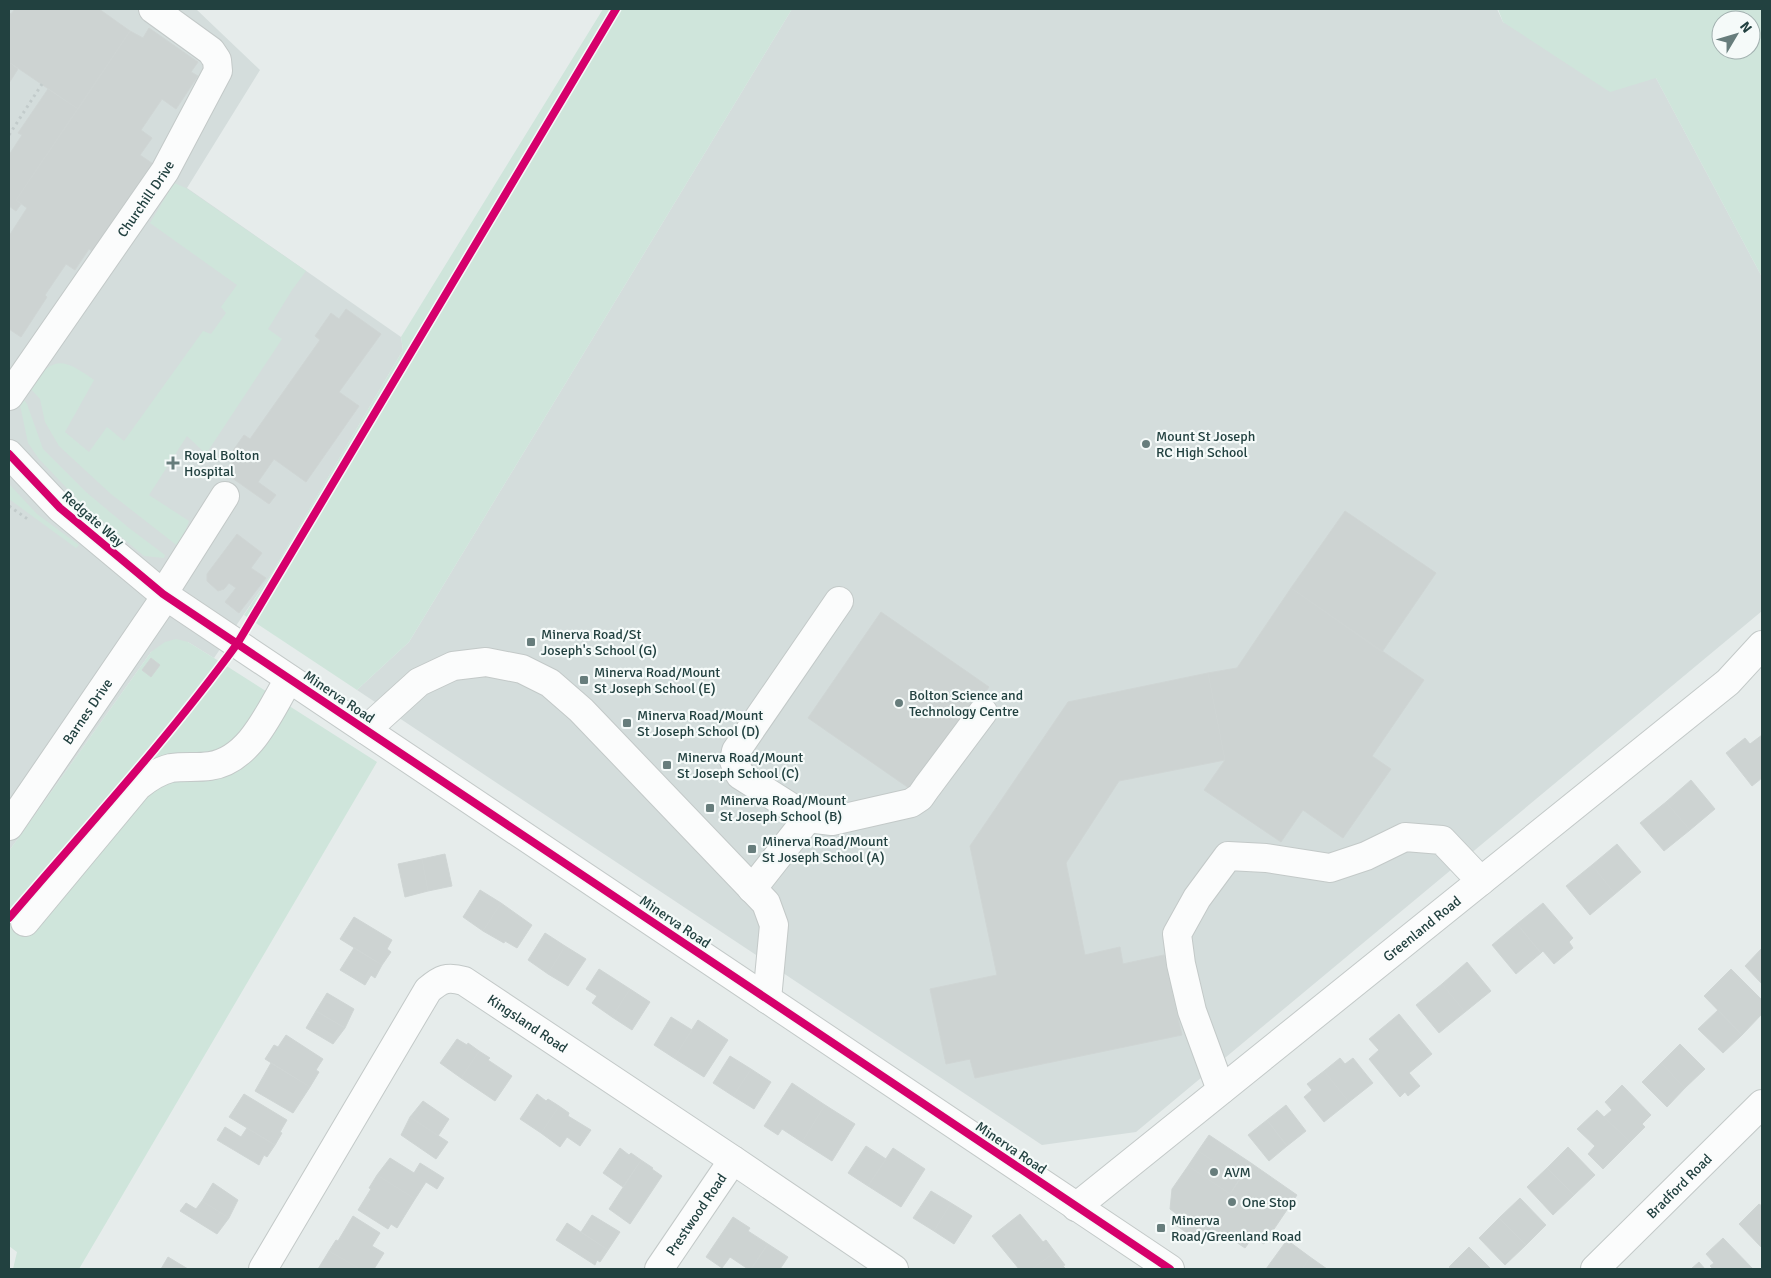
<svg xmlns="http://www.w3.org/2000/svg" width="1771" height="1278" font-family="Signika,sans-serif">
	<style>
		.built { fill: #d4dddc }
		.green { fill: #cfe5db; fill-rule: evenodd }
		.building { fill: #cdd3d2; stroke: #cfd5d4 }
		.lines { fill: none; stroke-linecap: round; stroke-linejoin: round }
		.minor-casing { stroke: #c3c9c8; stroke-width: 30 }
		.path { stroke: #c2cbcb; stroke-width: 3; stroke-dasharray: 2.5 4; stroke-linecap: butt }
		.minor { stroke: #fbfcfc; stroke-width: 28 }
		.cycleway-casing { stroke: #f5faf9; stroke-width: 11 }
		.cycleway { stroke: #d6006c; stroke-width: 8 }
		.poi-dot { fill: #677d7c; stroke: #f5faf9; stroke-width: 2 }
		.labels { text-anchor: middle; dominant-baseline: central; stroke-width: 4.5; stroke-linejoin: round; paint-order: stroke }
		.street-label { font-size: 14px; fill: #224140; stroke: #f5faf9 }
		.poi-label { font-size: 14px; fill: #224140; stroke: #f5faf9; text-anchor: start }
	</style>
	<rect width="100%" height="100%" fill="#e6eceb"/>
	<path class="built" d="M 9,9 L 196,9 L 260,70 L 187,188 L 401,337 L 403,350 L 270,576 L 214,658 L 188,642 L 151,652 L 9,851 Z
		M 792,9 L 1497,9 L 1503,22 L 1656,78 L 1762,277 L 1762,611 L 1136,1132 L 1042,1145 L 357,690 L 409,642 Z"/>
	<path class="green" d="M 603,9 L 792,9 L 409,642 L 357,690 L 244,615 L 270,576 L 403,350 L 401,337 Z
		M 1498,9 L 1762,9 L 1762,277 L 1656,78 L 1610,92 L 1503,22 ZM 1721,20 L 1751,20 L 1751,50 L 1721,50 Z
		M 174,183 L 186,188 L 306,271 L 292,290 L 268,329 L 282,339 L 206,454 L 187,436 L 149,495 L 189,521 L 179,547 L 111,494 L 59,446 L 45,422 L 40,399 L 30,388 C 53,354 64,359 94,380 L 65,432 L 89,452 L 107,427 L 124,441 L 203,331 L 211,334 L 226,313 L 221,307 L 237,285 L 150,223 Z
		M 24,400 L 27,404 L 43,449 L 86,492 L 129,528 L 165,555 L 164,558 L 144,556 L 82,504 L 39,459 L 28,443 L 20,405 Z
		M 9,484 L 37,514 L 79,545 L 76,548 L 9,499 Z
		M 176,639 L 188,642 L 214,658 L 377,762 L 79,1269 L 13,1269 L 17,1252 L 9,1246 L 9,851 L 151,652 L 165,642 Z"/>
	<path class="building" d="M 15,9 L 99,9 L 130,31 L 78,109 L 9,62 L 9,13 L 11,14 Z
		M 149,28 L 198,62 L 191,72 L 198,76 L 176,109 L 162,99 L 141,130 L 152,138 L 140,155 L 159,168 L 99,256 L 89,249 L 75,270 L 66,264 L 45,295 L 47,297 L 21,337 L 9,329 L 9,236 L 27,208 L 16,200 L 130,31 L 143,38 Z
		M 9,62 L 18,69 L 9,83 Z
		M 48,89 L 78,109 L 16,200 L 21,204 L 16,211 L 9,206 L 9,155 L 22,135 L 18,133 Z
		M 346,309 L 381,334 L 339,392 L 359,406 L 306,482 L 274,459 L 258,482 L 276,495 L 269,504 L 225,473 L 232,463 L 227,459 L 244,435 L 250,439 L 320,340 L 315,336 L 331,313 L 339,319 Z
		M 1345,511 L 1436,573 L 1382,652 L 1291,588 Z
		M 237,534 L 262,553 L 251,568 L 266,578 L 239,613 L 225,602 L 236,588 L 229,583 L 224,589 L 218,591 L 207,581 L 207,574 Z
		M 1291,588 L 1424,680 L 1372,756 L 1391,769 L 1343,838 L 1303,810 L 1281,842 L 1204,790 L 1225,760 L 1208,673 L 1237,668 Z
		M 881,612 L 989,687 L 916,793 L 808,718 Z
		M 151,658 L 160,665 L 151,677 L 142,670 Z
		M 1208,673 L 1225,760 L 1119,781 L 1066,863 L 1085,955 L 1120,947 L 1123,964 L 1164,955 L 1182,1035 L 975,1078 L 970,1059 L 946,1064 L 930,989 L 997,975 L 970,846 L 1068,702 Z
		M 1762,735 L 1762,778 L 1752,786 L 1726,753 L 1745,738 L 1750,744 Z
		M 1691,780 L 1715,809 L 1690,830 L 1666,802 Z
		M 1666,802 L 1690,830 L 1664,851 L 1640,823 Z
		M 1617,844 L 1641,872 L 1615,894 L 1592,865 Z
		M 445,854 L 452,886 L 428,891 L 422,859 Z
		M 422,859 L 428,891 L 405,897 L 398,864 Z
		M 1592,865 L 1615,894 L 1590,915 L 1566,886 Z
		M 480,890 L 501,903 L 483,931 L 463,917 Z
		M 501,903 L 532,925 L 517,948 L 505,941 L 504,943 L 483,931 Z
		M 1543,903 L 1573,938 L 1569,942 L 1573,948 L 1554,964 L 1543,951 L 1541,953 L 1517,924 Z
		M 354,917 L 392,940 L 387,949 L 391,952 L 382,965 L 340,939 Z
		M 1517,924 L 1541,953 L 1516,974 L 1492,945 Z
		M 545,933 L 565,946 L 548,974 L 528,960 Z
		M 565,946 L 586,959 L 568,986 L 548,974 Z
		M 354,948 L 382,965 L 375,978 L 371,975 L 365,985 L 340,970 Z
		M 1762,948 L 1762,984 L 1745,966 Z
		M 1467,962 L 1491,991 L 1465,1012 L 1442,984 Z
		M 599,969 L 630,989 L 612,1017 L 592,1003 L 597,996 L 586,989 Z
		M 1731,969 L 1762,1000 L 1762,1014 L 1742,1035 L 1704,996 Z
		M 1442,984 L 1465,1012 L 1439,1033 L 1416,1005 Z
		M 630,989 L 650,1002 L 632,1030 L 612,1017 Z
		M 327,993 L 354,1009 L 345,1028 L 316,1011 Z
		M 1718,1010 L 1742,1035 L 1723,1053 L 1698,1029 Z
		M 316,1011 L 345,1028 L 333,1044 L 306,1028 Z
		M 1399,1014 L 1432,1054 L 1409,1073 L 1420,1086 L 1408,1096 L 1405,1092 L 1400,1097 L 1369,1059 L 1379,1050 L 1369,1039 Z
		M 671,1017 L 692,1030 L 674,1058 L 654,1045 Z
		M 698,1020 L 728,1040 L 704,1077 L 674,1058 Z
		M 286,1035 L 323,1059 L 316,1070 L 319,1072 L 310,1087 L 265,1059 L 274,1045 L 278,1047 Z
		M 457,1039 L 467,1045 L 468,1043 L 479,1051 L 461,1078 L 440,1063 Z
		M 1680,1044 L 1705,1069 L 1685,1088 L 1661,1063 Z
		M 479,1051 L 490,1058 L 488,1060 L 512,1076 L 495,1101 L 461,1078 Z
		M 730,1056 L 751,1069 L 733,1096 L 713,1083 Z
		M 1340,1058 L 1345,1064 L 1353,1058 L 1373,1083 L 1349,1102 L 1324,1071 Z
		M 271,1063 L 310,1087 L 293,1113 L 255,1091 Z
		M 1661,1063 L 1685,1088 L 1667,1107 L 1642,1082 Z
		M 751,1069 L 771,1082 L 754,1109 L 733,1096 Z
		M 1324,1071 L 1349,1102 L 1324,1122 L 1304,1097 L 1312,1090 L 1307,1084 Z
		M 792,1083 L 825,1105 L 802,1142 L 782,1129 L 778,1135 L 764,1126 Z
		M 1622,1085 L 1651,1115 L 1642,1124 L 1645,1127 L 1630,1142 L 1604,1117 L 1612,1110 L 1605,1102 Z
		M 244,1094 L 287,1120 L 280,1132 L 282,1133 L 275,1145 L 229,1117 Z
		M 537,1094 L 546,1101 L 548,1099 L 559,1106 L 541,1133 L 520,1119 Z
		M 423,1101 L 449,1119 L 438,1136 L 410,1117 Z
		M 825,1105 L 855,1124 L 832,1161 L 802,1142 Z
		M 1286,1105 L 1306,1131 L 1287,1146 L 1267,1120 Z
		M 559,1106 L 569,1113 L 568,1116 L 591,1130 L 580,1146 L 567,1137 L 560,1147 L 541,1133 Z
		M 1597,1110 L 1630,1142 L 1603,1169 L 1588,1154 L 1595,1146 L 1577,1129 Z
		M 410,1117 L 448,1142 L 436,1159 L 401,1135 Z
		M 1267,1120 L 1287,1146 L 1269,1161 L 1248,1135 Z
		M 225,1127 L 241,1137 L 247,1128 L 275,1145 L 267,1157 L 264,1155 L 259,1165 L 217,1140 Z
		M 1209,1135 L 1251,1163 L 1240,1178 L 1198,1151 Z
		M 866,1146 L 886,1159 L 868,1186 L 848,1173 Z
		M 1568,1147 L 1595,1175 L 1574,1195 L 1547,1168 Z
		M 620,1148 L 629,1155 L 631,1153 L 641,1160 L 623,1187 L 603,1173 Z
		M 893,1148 L 925,1169 L 901,1207 L 868,1186 Z
		M 1198,1151 L 1240,1178 L 1230,1194 L 1188,1166 Z
		M 390,1158 L 414,1173 L 420,1163 L 444,1178 L 437,1189 L 426,1182 L 415,1199 L 377,1175 Z
		M 641,1160 L 653,1168 L 652,1169 L 662,1176 L 630,1224 L 609,1209 Z
		M 1251,1163 L 1297,1195 L 1264,1244 L 1253,1237 L 1245,1248 L 1221,1232 L 1216,1240 L 1200,1229 L 1194,1238 L 1173,1223 L 1178,1215 L 1170,1209 L 1172,1189 L 1188,1166 L 1230,1194 Z
		M 1547,1168 L 1574,1195 L 1553,1215 L 1527,1187 Z
		M 377,1175 L 415,1199 L 397,1228 L 391,1224 L 388,1229 L 358,1210 L 371,1189 L 369,1188 Z
		M 213,1183 L 238,1200 L 229,1218 L 202,1201 Z
		M 931,1191 L 951,1203 L 934,1231 L 913,1218 Z
		M 1520,1198 L 1546,1225 L 1526,1245 L 1499,1218 Z
		M 202,1201 L 229,1218 L 217,1234 L 180,1211 L 186,1203 L 196,1209 Z
		M 951,1203 L 972,1216 L 954,1244 L 934,1231 Z
		M 1759,1204 L 1762,1206 L 1762,1248 L 1739,1224 Z
		M 1020,1214 L 1043,1242 L 1046,1240 L 1055,1252 L 1032,1269 L 1019,1269 L 992,1236 Z
		M 592,1215 L 620,1232 L 608,1250 L 581,1232 Z
		M 353,1216 L 380,1233 L 372,1246 L 384,1253 L 374,1269 L 360,1269 L 329,1251 L 336,1240 L 338,1241 Z
		M 733,1217 L 750,1228 L 748,1231 L 768,1244 L 751,1269 L 748,1269 L 730,1257 L 722,1268 L 706,1257 Z
		M 1499,1218 L 1526,1245 L 1505,1265 L 1479,1238 Z
		M 567,1223 L 608,1250 L 600,1262 L 597,1260 L 595,1265 L 556,1240 Z
		M 1723,1238 L 1753,1269 L 1713,1269 L 1710,1266 L 1714,1263 L 1706,1254 Z
		M 1287,1240 L 1310,1257 L 1302,1269 L 1266,1269 Z
		M 768,1244 L 788,1257 L 780,1269 L 751,1269 Z
		M 1469,1247 L 1491,1269 L 1452,1269 L 1449,1267 Z
		M 329,1251 L 360,1269 L 318,1269 Z
		M 1055,1252 L 1065,1265 L 1063,1266 L 1066,1269 L 1032,1269 Z
		M 168,1257 L 188,1269 L 161,1269 Z
		M 1310,1257 L 1327,1269 L 1302,1269 Z
		M 1699,1262 L 1705,1269 L 1691,1269 Z"/>
	<g class="lines">
		<defs>
			<g id="minor">
				<path id="s1" d="M 9,396 L 165,171 L 218,71 L 217,60 L 211,51 L 153,9"/>
				<path d="M 9,454 L 60,508 L 163,594 L 1170,1269"/>
				<path d="M 163,594 L 225,496"/>
				<path d="M 839,601 L 736,751 L 734,761 L 740,775 L 808,818 L 832,821 L 911,803 L 920,797 L 927,787 L 983,712"/>
				<path d="M 366,730 L 419,682 L 453,666 L 486,662 L 522,669 L 550,683 L 581,710 L 766,903 L 774,925 L 767,999"/>
				<path id="s2" d="M 9,826 L 166,596"/>
				<path d="M 752,889 L 808,818"/>
				<path d="M 25,922 L 138,786 C 148,778 158,771 171,768 C 184,766 197,768 210,766 C 251,760 270,710 289,679"/>
				<path d="M 1221,1090 L 1192,1011 L 1181,964 L 1177,934 L 1197,898 L 1228,856 L 1266,858 L 1330,868 L 1366,856 L 1405,837 L 1442,840 L 1481,881"/>
				<path id="s3" d="M 1076,1207 L 1728,682 L 1762,645"/>
				<path id="s4" d="M 263,1269 L 428,990 C 441,979 447,976 464,981 L 733,1160 L 894,1269"/>
				<path id="s5" d="M 659,1269 L 733,1160"/>
				<path id="s6" d="M 1595,1269 L 1762,1104"/>
			</g>
		</defs>
		<use href="#minor" class="minor-casing"/>
		<path class="path" d="M 9,135 L 42,84
			M 9,506 L 29,520"/>
		<use href="#minor" class="minor"/>
		<defs>
			<path id="cycleway" d="M 9,454 L 60,508 L 163,594 L 1170,1269
				M 9,918 C 86,828 167,740 237,644 L 616,9"/>
		</defs>
		<use href="#cycleway" class="cycleway-casing"/>
		<use href="#cycleway" class="cycleway"/>
	</g>
	<g class="poi-dot">
		<circle cx="1146" cy="444" r="5"/>
		<path d="M170.5 455.5h5v5h5v5h-5v5h-5v-5h-5v-5h5z"/>
		<rect x="526" y="637" width="10" height="10" rx="2.5"/>
		<rect x="579" y="675" width="10" height="10" rx="2.5"/>
		<circle cx="899" cy="703" r="5"/>
		<rect x="622" y="718" width="10" height="10" rx="2.5"/>
		<rect x="662" y="760" width="10" height="10" rx="2.5"/>
		<rect x="705" y="803" width="10" height="10" rx="2.5"/>
		<rect x="747" y="844" width="10" height="10" rx="2.5"/>
		<circle cx="1214" cy="1172" r="5"/>
		<circle cx="1232" cy="1202" r="5"/>
		<rect x="1156" y="1223" width="10" height="10" rx="2.5"/>
	</g>
	<g class="labels">
		<g class="street-label">
			<text stroke="none"><textPath href="#s1" startOffset="240">Churchill Drive</textPath></text>
			<text transform="translate(93 519) rotate(41)">Redgate Way</text>
			<text transform="translate(339 697) rotate(34)">Minerva Road</text>
			<text stroke="none"><textPath href="#s2" startOffset="139">Barnes Drive</textPath></text>
			<text transform="translate(675 922) rotate(34)">Minerva Road</text>
			<text stroke="none"><textPath href="#s3" startOffset="444">Greenland Road</textPath></text>
			<text stroke="none"><textPath href="#s4" startOffset="440">Kingsland Road</textPath></text>
			<text transform="translate(1011 1148) rotate(34)">Minerva Road</text>
			<text stroke="none"><textPath href="#s6" startOffset="118">Bradford Road</textPath></text>
			<text stroke="none"><textPath href="#s5" startOffset="66">Prestwood Road</textPath></text>
		</g>
		<g class="poi-label">
			<text x="1156" y="436">Mount St Joseph<tspan x="1156" dy="16">RC High School</tspan></text>
			<text x="184" y="455">Royal Bolton<tspan x="184" dy="16">Hospital</tspan></text>
			<text x="541" y="634">Minerva Road/St<tspan x="541" dy="16">Joseph's School (G)</tspan></text>
			<text x="594" y="672">Minerva Road/Mount<tspan x="594" dy="16">St Joseph School (E)</tspan></text>
			<text x="909" y="695">Bolton Science and<tspan x="909" dy="16">Technology Centre</tspan></text>
			<text x="637" y="715">Minerva Road/Mount<tspan x="637" dy="16">St Joseph School (D)</tspan></text>
			<text x="677" y="757">Minerva Road/Mount<tspan x="677" dy="16">St Joseph School (C)</tspan></text>
			<text x="720" y="800">Minerva Road/Mount<tspan x="720" dy="16">St Joseph School (B)</tspan></text>
			<text x="762" y="841">Minerva Road/Mount<tspan x="762" dy="16">St Joseph School (A)</tspan></text>
			<text x="1224" y="1172">AVM</text>
			<text x="1242" y="1202">One Stop</text>
			<text x="1171" y="1220">Minerva<tspan x="1171" dy="16">Road/Greenland Road</tspan></text>
		</g>
	</g>
	<rect width="1771" height="1278" fill="none" stroke="#224140" stroke-width="20"/>
	<g transform="translate(1736 35) rotate(52)"><circle r="24" fill="#f5faf9" stroke="#a1b0af"/>
	<path d="M0-4L9 19L0 12L-9 19Z" fill="#677d7c"/>
	<text y="-8" font-size="14" font-weight="bold" text-anchor="middle" fill="#224140">N</text>
	</g>
</svg>
